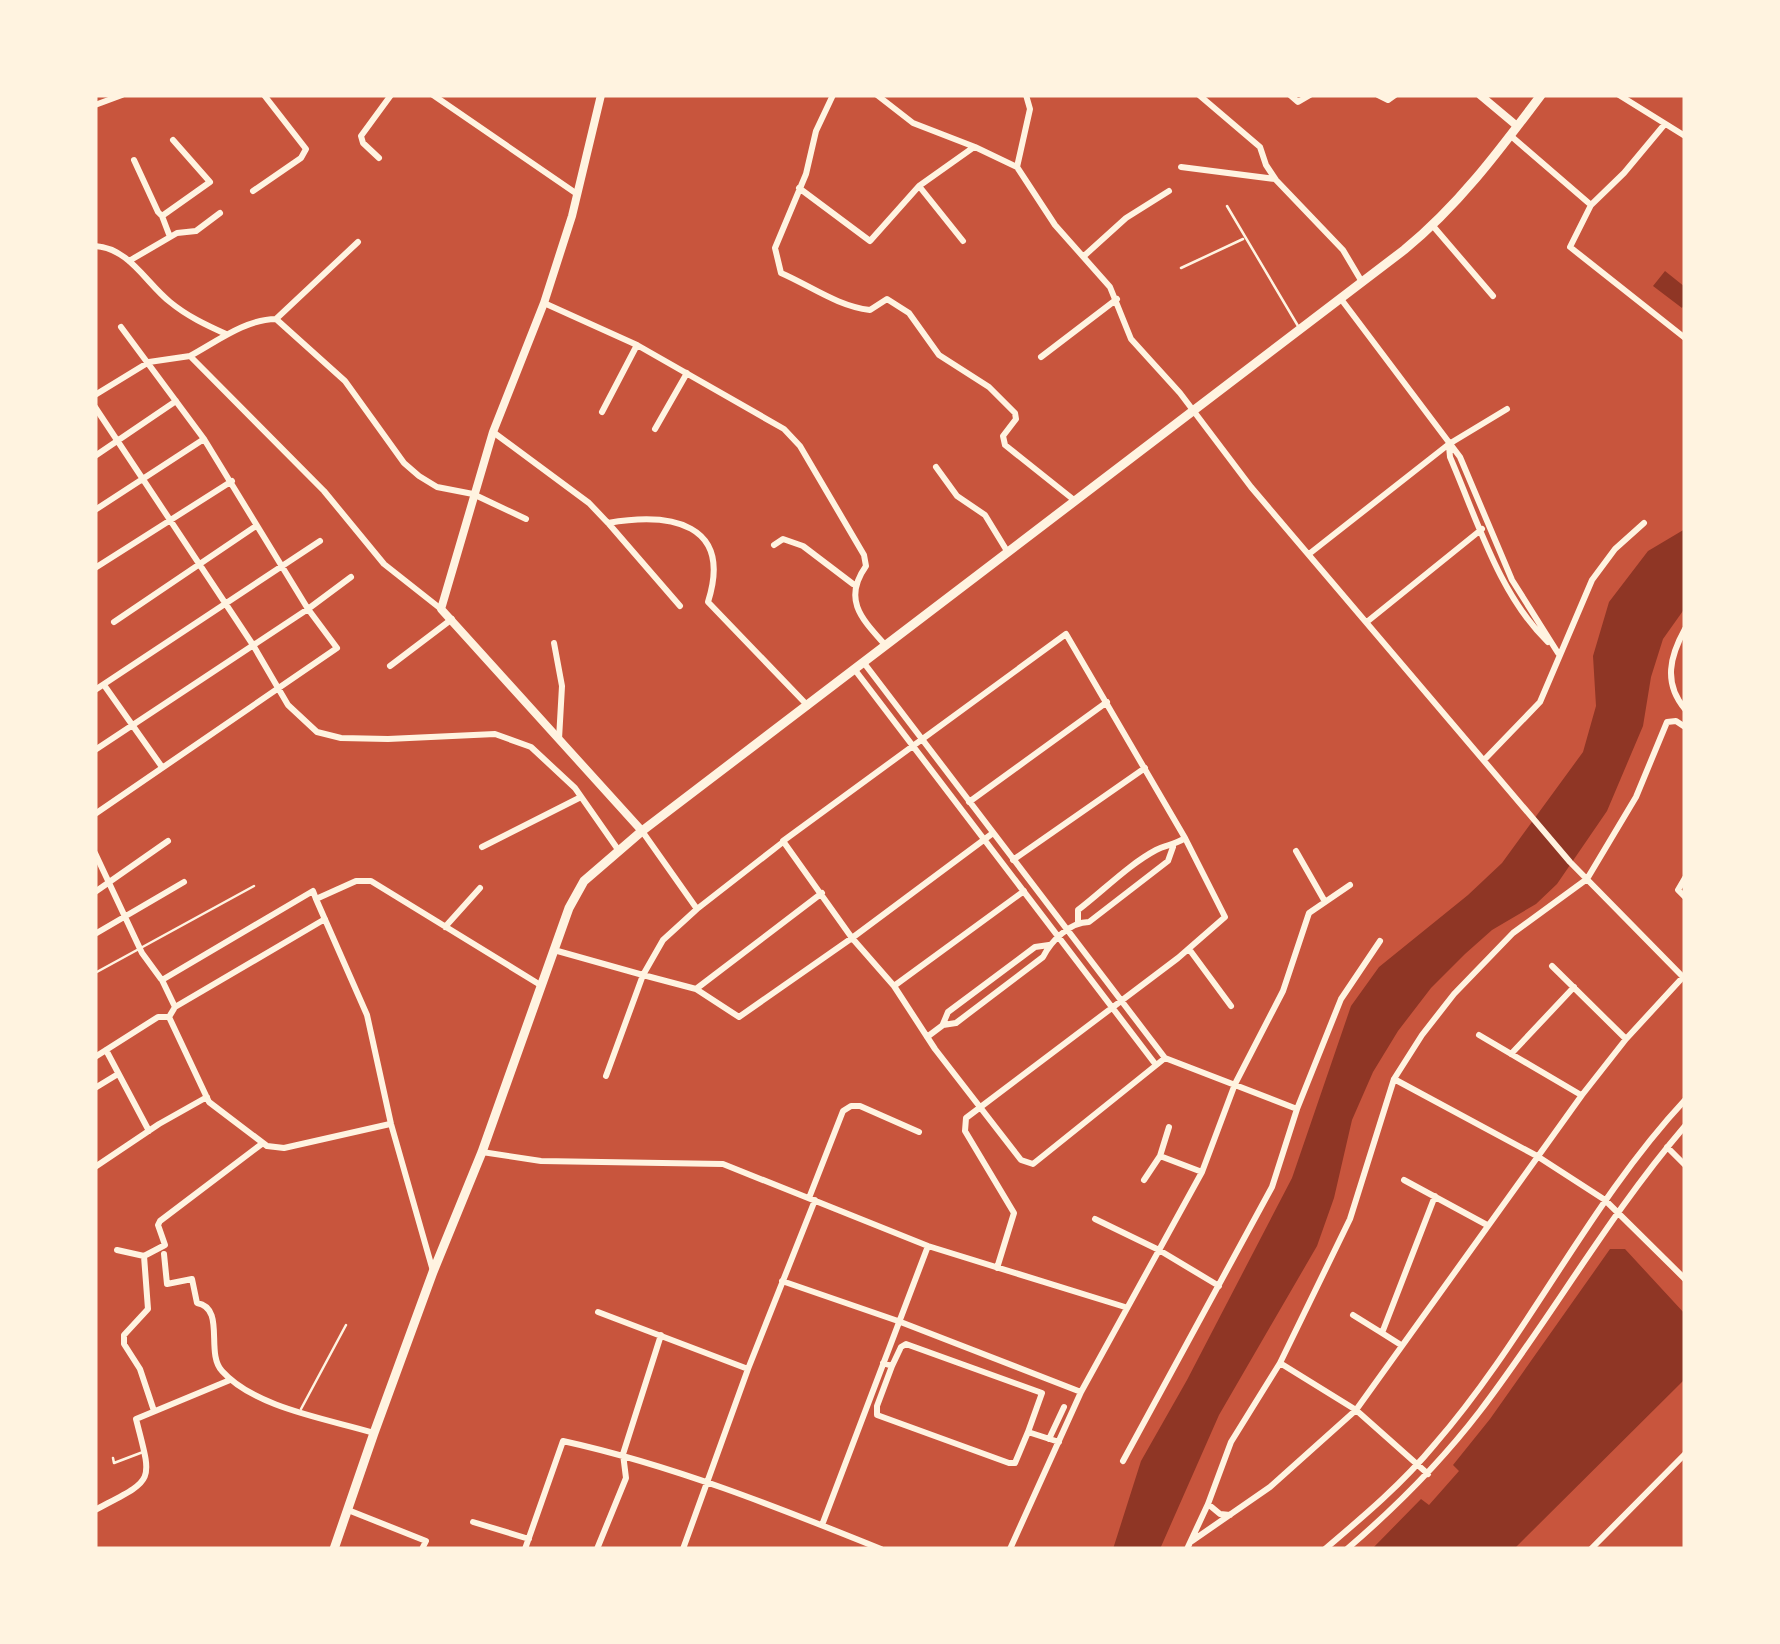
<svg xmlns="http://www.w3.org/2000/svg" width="1780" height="1644" font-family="'Roboto Condensed',sans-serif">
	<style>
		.water { fill: #8f3625 }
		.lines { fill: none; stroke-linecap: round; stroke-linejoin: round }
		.service { stroke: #fff3e0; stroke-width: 2.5 }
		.minor { stroke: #fff3e0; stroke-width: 6 }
		.tertiary { stroke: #fff3e0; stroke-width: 8 }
		.secondary { stroke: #fff3e0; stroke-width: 9 }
	</style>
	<rect width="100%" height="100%" fill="#c8553d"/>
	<path class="water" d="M 1665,271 L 1685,287 L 1685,303 L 1682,308 L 1653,286 Z
		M 1685,529 L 1685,608 L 1663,639 L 1651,677 L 1643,726 L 1607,811 L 1557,884 L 1536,904 L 1492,930 L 1465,954 L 1431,988 L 1398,1031 L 1373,1072 L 1352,1120 L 1334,1198 L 1317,1246 L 1219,1415 L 1160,1549 L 1113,1549 L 1141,1461 L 1187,1380 L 1292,1178 L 1351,1006 L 1379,967 L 1468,895 L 1502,863 L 1583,752 L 1596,706 L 1593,656 L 1609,602 L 1648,551 Z
		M 1610,1249 L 1625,1249 L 1685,1314 L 1685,1379 L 1514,1549 L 1372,1549 L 1421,1499 L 1429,1505 L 1459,1471 L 1453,1465 L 1490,1419 Z"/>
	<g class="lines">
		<path class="service" d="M 1227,206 L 1298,326
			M 1181,268 L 1243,239
			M 95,973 L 254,886
			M 301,1409 L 346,1325
			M 113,1458 L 114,1463 L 143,1452"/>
		<path class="minor" d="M 433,95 L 577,194
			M 833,95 L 816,131 L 806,174 L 775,248 L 781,273 C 811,286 837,306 870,310 L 887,299 L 909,313 L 939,355 L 989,387 L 1015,413 L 1016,419 L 1003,436 L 1005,445 L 1074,500
			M 877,95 L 913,123 L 975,147 L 1017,167
			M 1026,95 L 1030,109 L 1017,167 L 1055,225 L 1110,287 L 1131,339 L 1180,393 L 1251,487 L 1570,862 L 1685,979
			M 1199,95 L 1260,147 L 1266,165 L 1276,180 L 1343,250 L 1362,282
			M 1290,95 L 1298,102 L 1310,95
			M 1378,95 L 1388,100 L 1395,95
			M 1619,95 L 1685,136
			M 95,105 L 122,95
			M 1664,125 L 1624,173 L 1591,205 L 1570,247 L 1685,338
			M 1511,136 L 1591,205
			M 379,158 L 363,143 L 361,136 L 391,95
			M 134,160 L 158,212 L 162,216
			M 1181,167 L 1275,179
			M 799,188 L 870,241 L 919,186
			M 253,191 L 301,158 L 306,149 L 264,95
			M 1433,226 L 1493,296
			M 170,237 L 162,216 L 210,182 L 173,140
			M 963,241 L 919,186 L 974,147
			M 95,246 C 129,248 146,283 170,302 C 187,316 206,325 226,334
			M 1084,256 L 1126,218 L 1169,191
			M 129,261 L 177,233 L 196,231 L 220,213
			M 1341,299 L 1460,457 L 1512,580 L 1558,653
			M 544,303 L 637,345 L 784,429 L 800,446 L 864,555 L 866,566 C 842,600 862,619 886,646
			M 276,319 L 358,242
			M 190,356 C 216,342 246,319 276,319 L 345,381 L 404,463 L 419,476 L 437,487 L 473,494 L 526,519
			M 1041,357 L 1117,299
			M 95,395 L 149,362 L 190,356 L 324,491 L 384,564 L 441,609
			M 95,407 L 253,645 L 288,705 L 317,732 L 341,738 L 388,739 L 495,734 L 531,747 L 575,788 L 619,851
			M 602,412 L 637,345
			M 655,429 L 687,373
			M 493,432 L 589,503 L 608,523 C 671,512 733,523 708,602 L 808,706
			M 1449,446 L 1450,457 C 1477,519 1499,595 1548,642
			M 95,456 L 176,401
			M 936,467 L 957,496 L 985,515 L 1007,551
			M 95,510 L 204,439
			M 609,524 L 680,606
			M 774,545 L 783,539 L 803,546 L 853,584
			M 1309,554 L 1449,444 L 1507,409
			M 95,568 L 232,481
			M 1368,621 L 1482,529
			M 114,622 L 256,526
			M 1685,629 C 1670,656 1663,683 1685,709
			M 554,643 L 562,686 L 559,739
			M 864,663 L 1165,1058 L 1297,1109
			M 390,666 L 452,619
			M 855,670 L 1156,1065
			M 104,685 L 162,767
			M 95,690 L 320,541
			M 95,750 L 308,609 L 351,577
			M 1485,759 L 1540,702 L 1592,580 L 1615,549 L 1644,523
			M 969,802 L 1107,702
			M 95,814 L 337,648 L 308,609 L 204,439 L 121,327
			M 642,831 L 697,909
			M 993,833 L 852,938 L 783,841 L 1066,634 L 1185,838 L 1225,917 L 1178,958 L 966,1118 L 965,1131 L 1014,1213 L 997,1268
			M 783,842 L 697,909 L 663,940 L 643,975 L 696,989 L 739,1017 L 852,938 L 894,986 L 935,1049 L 1021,1160 L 1033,1164 L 1165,1058
			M 482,847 L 581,797
			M 1296,851 L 1324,900
			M 95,853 L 142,953 L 161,979
			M 1013,860 L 1145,768
			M 1685,878 L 1678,890 L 1685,897
			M 95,892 L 168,841
			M 316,899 L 367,1015 L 391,1124 L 433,1271
			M 316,899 L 356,881 L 371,881 L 542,986
			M 1078,922 L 1078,910 C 1103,891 1128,865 1156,850 C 1165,845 1175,845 1185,838
			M 445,927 L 480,888
			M 95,934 L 184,882
			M 1189,949 L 1231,1006
			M 554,950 L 643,975 L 606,1076
			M 1552,966 L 1626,1039
			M 894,986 L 1024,891
			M 696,989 L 822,893
			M 175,1007 L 169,1017 L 209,1102 L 267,1146 L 284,1148 L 390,1124
			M 175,1007 L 162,980 L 313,891 L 316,899
			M 175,1007 L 325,919
			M 943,1024 L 948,1012 L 1035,947 L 1049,945
			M 1479,1035 L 1581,1095
			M 927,1037 L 943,1025 L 956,1023 L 1043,957 C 1051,941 1070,922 1089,922 L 1168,861 L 1173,847
			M 106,1050 L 149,1131
			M 1511,1054 L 1574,987
			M 95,1057 L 158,1017 L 169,1017
			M 1394,1079 L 1537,1156 L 1605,1200 L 1685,1279
			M 95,1088 L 118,1074
			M 1667,1147 L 1685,1165
			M 482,1152 L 541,1161 L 723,1164 L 928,1246 L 1125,1307
			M 1160,1156 L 1202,1172
			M 95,1167 L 159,1124 L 207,1097
			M 1144,1180 L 1160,1156 L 1169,1127
			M 1404,1180 L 1487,1225
			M 809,1198 L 843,1111 L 851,1106 L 860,1106 L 919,1132
			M 1095,1219 L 1159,1250 L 1219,1286
			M 117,1250 L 144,1256 L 148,1309 L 124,1335 L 124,1344 L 140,1369 L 154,1411
			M 164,1254 L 167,1284 L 192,1279 L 197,1303 C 226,1308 205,1353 222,1371 C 255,1408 328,1419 374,1433
			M 144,1256 L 165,1245 L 158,1225 L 160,1221 L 263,1143
			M 782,1281 L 898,1321 L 1081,1392
			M 598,1312 L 748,1369
			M 1353,1315 L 1382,1333
			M 1401,1345 L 1382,1333 L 1435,1196
			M 883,1363 L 892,1366 L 877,1406 L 877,1415 L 1009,1463 L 1015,1463 L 1028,1432 L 1059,1442
			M 1280,1363 L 1356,1410 L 1428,1474
			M 892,1366 L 901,1347 L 906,1344 L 1042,1393 L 1028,1432
			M 1049,1439 L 1064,1407
			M 1123,1461 L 1272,1187 L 1297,1109 L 1341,999 L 1380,941
			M 1208,1504 L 1220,1514 L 1230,1515
			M 95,1510 C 155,1478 153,1485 136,1419 L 230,1380
			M 348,1510 L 426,1541 L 422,1549
			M 473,1522 L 529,1539
			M 822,1525 L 928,1246
			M 1192,1541 L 1270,1487 L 1356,1410 L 1582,1095 L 1626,1039 L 1683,977
			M 525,1549 L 563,1441 C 672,1465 777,1507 881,1549
			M 597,1549 L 626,1478 L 623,1454 L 661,1335
			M 683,1549 L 748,1369 L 815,1200
			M 1010,1549 L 1081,1392 L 1202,1172 L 1235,1084 L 1283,991 L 1309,913 L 1350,885
			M 1187,1549 L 1208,1504 L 1231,1442 L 1280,1363 L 1350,1219 L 1394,1079 L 1422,1035 L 1454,994 L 1513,933 L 1587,879 L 1636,797 L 1667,722 L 1676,721 L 1685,727
			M 1325,1549 C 1364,1516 1403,1483 1435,1444 C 1528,1337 1588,1204 1685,1100
			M 1347,1549 C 1396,1507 1441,1462 1480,1411 C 1551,1318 1608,1216 1685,1126
			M 1591,1549 L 1685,1454"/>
		<path class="tertiary" d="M 601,95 L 572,216 L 544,303 L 493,432 L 441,609 L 642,831
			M 1480,95 L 1517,126"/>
		<path class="secondary" d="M 334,1549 L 374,1433 L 433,1272 L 482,1152 L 569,908 L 584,881 L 642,831 L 1404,250 C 1458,206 1499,151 1541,95"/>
	</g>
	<rect width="1780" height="1644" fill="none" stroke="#fff3e0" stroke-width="195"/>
</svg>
